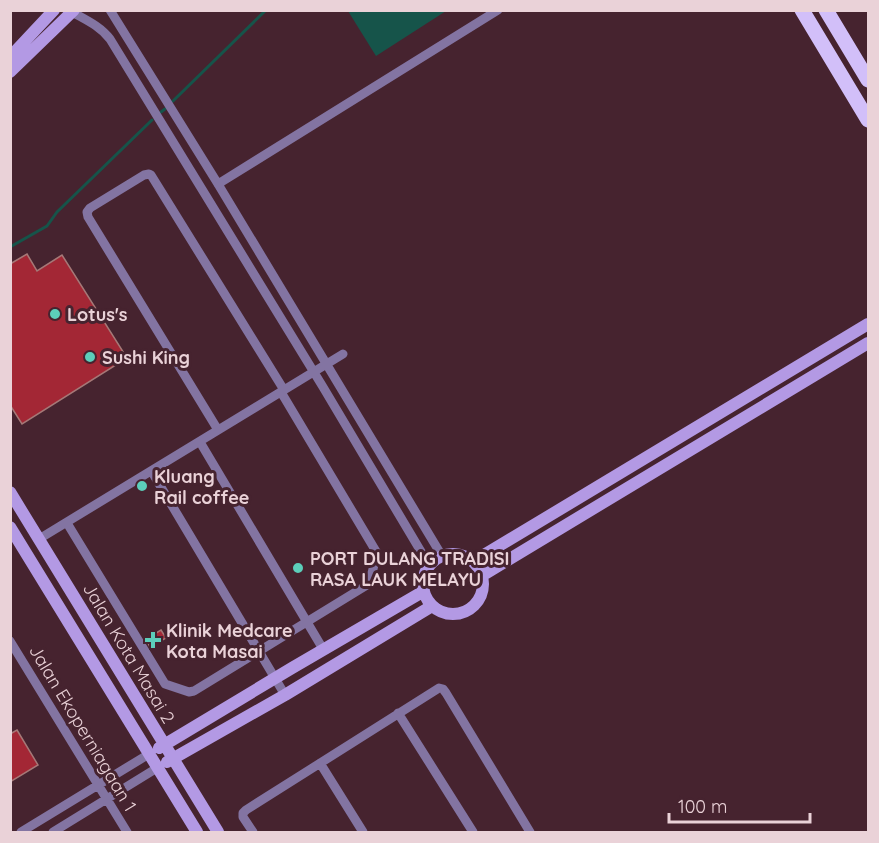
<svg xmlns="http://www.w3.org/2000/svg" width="879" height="843" font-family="Quicksand,sans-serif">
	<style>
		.water { fill: #16544a }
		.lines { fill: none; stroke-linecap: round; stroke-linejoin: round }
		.stream { stroke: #16544a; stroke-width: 3 }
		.building { fill: #a32735; stroke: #a57877; stroke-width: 1.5 }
		.street { stroke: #8374a2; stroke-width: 9 }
		.secondary { stroke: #b399e4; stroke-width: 12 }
		.primary { stroke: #d2bff9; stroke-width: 15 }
		.poi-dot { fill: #5cceba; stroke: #46232f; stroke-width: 2 }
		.labels { text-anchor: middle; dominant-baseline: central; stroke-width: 6; stroke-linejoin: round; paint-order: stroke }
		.poi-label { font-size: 18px; font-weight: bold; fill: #ead2d8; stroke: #46232f; text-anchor: start }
		.street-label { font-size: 18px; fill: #ead2d8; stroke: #46232f }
	</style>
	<rect width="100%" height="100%" fill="#46232f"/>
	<path class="water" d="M 348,11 L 446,11 L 376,56 Z"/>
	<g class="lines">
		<path class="stream" d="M 173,101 L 266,10
			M 161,112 L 165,109
			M 10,247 L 47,226 L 57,212 L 152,120"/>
	</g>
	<path class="building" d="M 27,254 L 37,271 L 62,255 L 127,358 L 22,424 L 10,405 L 10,264 Z
		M 161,630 L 166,638 L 150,647 L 146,639 Z
		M 17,730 L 38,765 L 10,782 L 10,734 Z"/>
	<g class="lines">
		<path class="street" d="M 110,10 L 218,184 L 442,556
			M 72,12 C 86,20 100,26 110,39 L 323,387 L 429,565
			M 218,184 L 498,10
			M 218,430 L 88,217 L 87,212 L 90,208 L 144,175 L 149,174 L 151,175 L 284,390
			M 200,442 L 323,649
			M 152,472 L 285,695
			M 67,523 L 165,684 L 189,692 L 194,691 L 367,585 L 370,581 L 377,553 L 281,392
			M 39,539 L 343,354
			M 10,641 L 127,832
			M 398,713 L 473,832
			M 320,763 L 363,832
			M 21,832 L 149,754
			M 53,832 L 157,768
			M 253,832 L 243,817 L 243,813 L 246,810 L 439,688 L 443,689 L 446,693 L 530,832"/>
		<path class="secondary" d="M 10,57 L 54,10
			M 10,72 L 74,10
			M 10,492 L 218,832
			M 10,527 L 197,832
			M423 584a30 30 0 1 1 60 0a30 30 0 1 1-60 0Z
			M 474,561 L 868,324
			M 483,575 L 868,343
			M 159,748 L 292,668 L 424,591
			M 167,762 L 285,695 L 432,606"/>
		<path class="primary" d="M 802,10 L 868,120
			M 826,10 L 868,80"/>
	</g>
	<g class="poi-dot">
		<circle cx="55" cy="314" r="6"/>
		<circle cx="90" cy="357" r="6"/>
		<circle cx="142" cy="486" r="6"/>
		<circle cx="298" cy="568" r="6"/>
		<path d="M150 631h6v6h6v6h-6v6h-6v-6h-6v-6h6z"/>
	</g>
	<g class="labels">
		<g class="poi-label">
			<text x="67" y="314">Lotus's</text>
			<text x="102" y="357">Sushi King</text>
			<text x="154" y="476">Kluang<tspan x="154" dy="21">Rail coffee</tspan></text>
			<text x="310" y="558">PORT DULANG TRADISI<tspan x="310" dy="21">RASA LAUK MELAYU</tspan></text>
			<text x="166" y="630">Klinik Medcare<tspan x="166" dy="21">Kota Masai</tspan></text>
		</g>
		<g class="street-label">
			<text transform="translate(129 653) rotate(59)">Jalan Kota Masai 2</text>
			<text transform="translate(83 728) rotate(59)">Jalan Ekoperniagaan 1</text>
		</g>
	</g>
	<rect width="879" height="843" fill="none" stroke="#ead2d8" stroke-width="24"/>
	<path d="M669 813v9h141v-9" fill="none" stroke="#ead2d8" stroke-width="3"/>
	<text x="678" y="813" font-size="18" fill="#ead2d8" stroke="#46232f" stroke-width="4.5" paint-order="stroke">100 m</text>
</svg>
